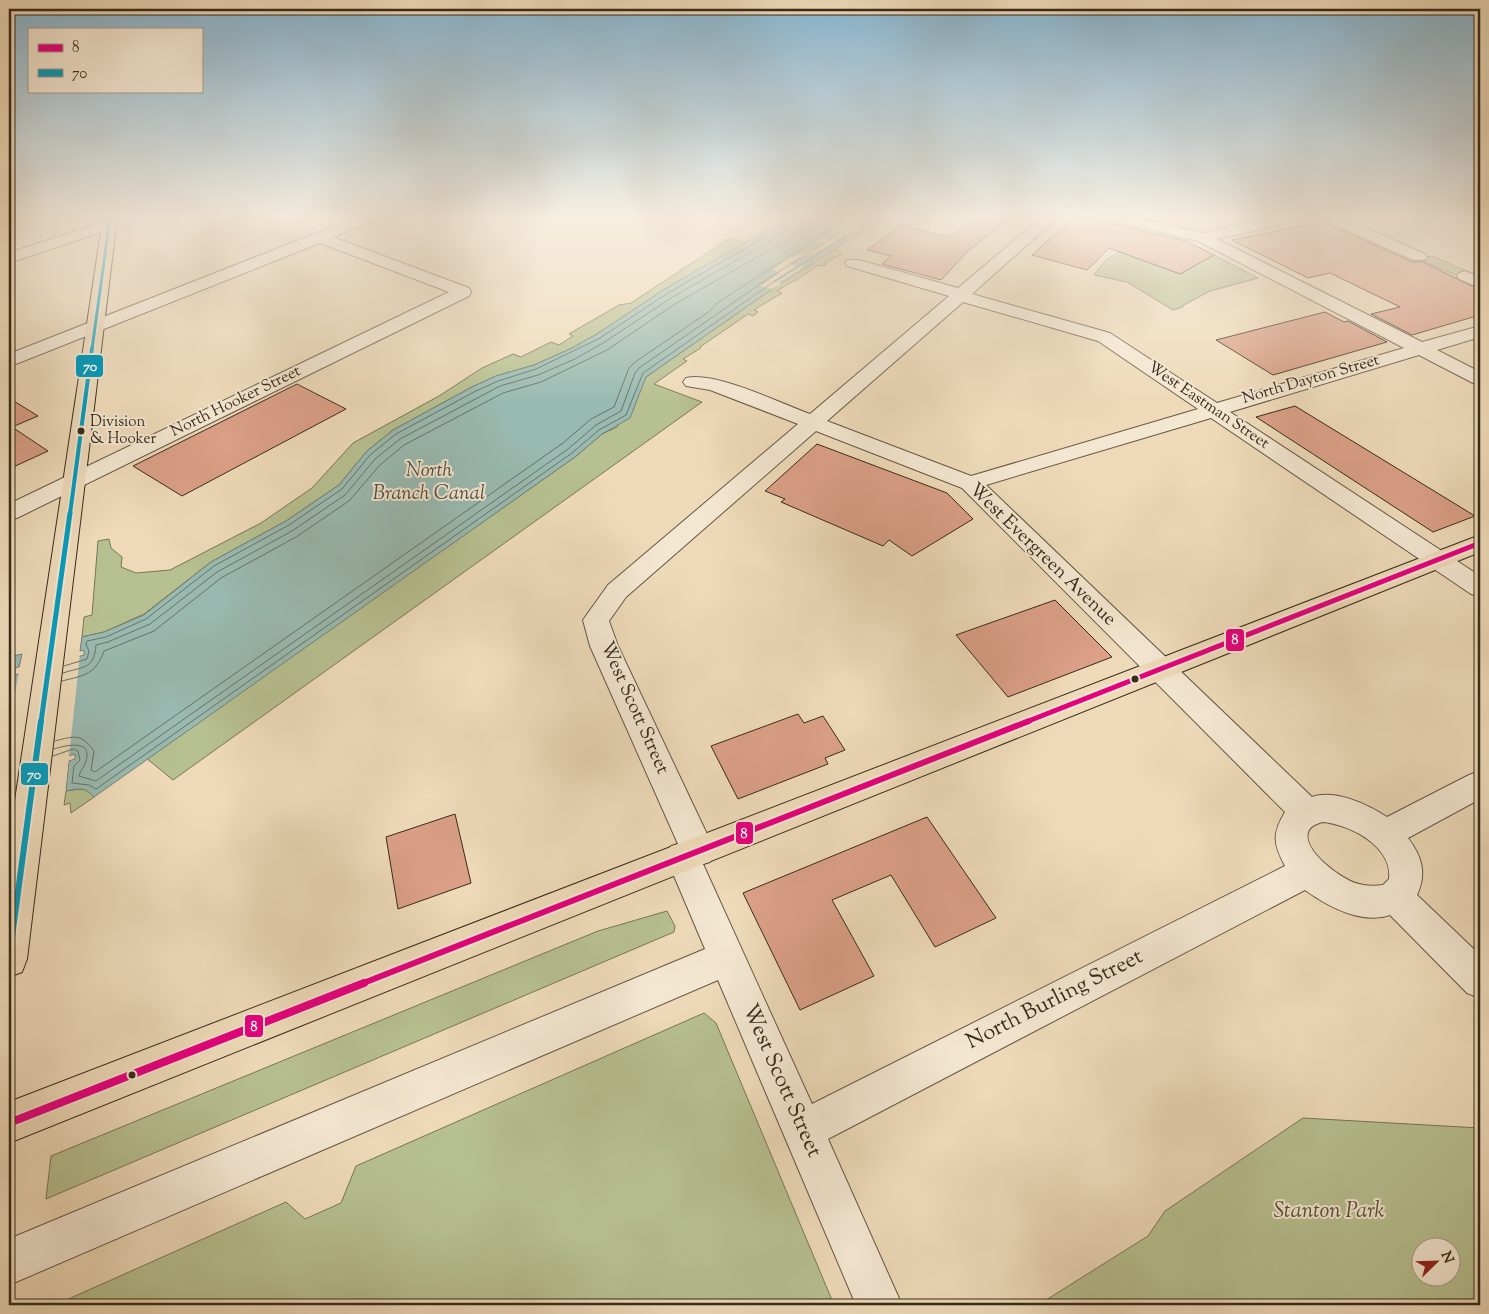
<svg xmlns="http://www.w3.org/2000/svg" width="1489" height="1314" font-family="'Sorts Mill Goudy',serif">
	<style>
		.green { fill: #b7c090; stroke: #777655; fill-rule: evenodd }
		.water { fill: #99bab1; stroke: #728175 }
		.pier { fill: #eedab9 }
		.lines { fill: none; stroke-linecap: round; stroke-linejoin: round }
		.shore { stroke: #687266; stroke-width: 1 }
		.building { fill: #dba087; stroke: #372b1a }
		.minor-casing { stroke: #655742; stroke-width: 2 }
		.major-casing { stroke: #372b1a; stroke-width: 2 }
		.minor { fill: #f4e7d2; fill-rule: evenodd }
		.major { fill: #eedab9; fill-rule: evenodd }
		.bus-1-far2-casing { stroke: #f4e7d2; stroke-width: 9 }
		.bus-1-far1-casing { stroke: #f4e7d2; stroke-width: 10 }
		.bus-1-casing { stroke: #f4e7d2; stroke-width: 11 }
		.bus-2-far3-casing { stroke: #f4e7d2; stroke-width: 5.5 }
		.bus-2-far2-casing { stroke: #f4e7d2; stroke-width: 7 }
		.bus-2-far1-casing { stroke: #f4e7d2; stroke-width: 9 }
		.bus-2-casing { stroke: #f4e7d2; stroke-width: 10 }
		.bus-1-far2 { stroke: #e5007d; stroke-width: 5 }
		.bus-1-far1 { stroke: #e5007d; stroke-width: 6 }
		.bus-1 { stroke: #e5007d; stroke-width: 8 }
		.bus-2-far3 { stroke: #069cbc; stroke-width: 3 }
		.bus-2-far2 { stroke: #069cbc; stroke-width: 4 }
		.bus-2-far1 { stroke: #069cbc; stroke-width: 5 }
		.bus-2 { stroke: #069cbc; stroke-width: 6 }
		.bus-dot { fill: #372b1a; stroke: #f4e7d2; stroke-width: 2 }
		.labels { text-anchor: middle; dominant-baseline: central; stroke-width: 4; stroke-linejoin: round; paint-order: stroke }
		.far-bus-label { font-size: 15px; fill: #372b1a; stroke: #f4e7d2; text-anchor: start }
		.far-street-label { font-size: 16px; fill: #372b1a; stroke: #f4e7d2 }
		.street-label { font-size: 19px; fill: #372b1a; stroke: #f4e7d2 }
		.water-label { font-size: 20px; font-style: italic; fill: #504f40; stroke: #f4e7d2 }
		.near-street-label { font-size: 22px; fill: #372b1a; stroke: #f4e7d2 }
		.near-park-label { font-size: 22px; font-style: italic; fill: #575038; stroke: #f4e7d2 }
		.line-badge { stroke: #f4e7d2; stroke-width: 2 }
		.badge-label { font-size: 14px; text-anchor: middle; font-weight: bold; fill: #fff }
	</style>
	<rect width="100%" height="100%" fill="#eedab9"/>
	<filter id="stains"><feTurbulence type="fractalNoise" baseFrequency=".004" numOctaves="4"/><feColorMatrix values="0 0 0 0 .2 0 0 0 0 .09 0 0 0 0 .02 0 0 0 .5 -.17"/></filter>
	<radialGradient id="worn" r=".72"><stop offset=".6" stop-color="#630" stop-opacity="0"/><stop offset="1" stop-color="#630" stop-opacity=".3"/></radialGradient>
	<path class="green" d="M 854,218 L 885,218 L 835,249 L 840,252 L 841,254 L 825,263 L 826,265 L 817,266 L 795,281 L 793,281 L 777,291 L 782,293 L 754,310 L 758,312 L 753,316 L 748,314 L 700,347 L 701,348 L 683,359 L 687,361 L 654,384 L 702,402 L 173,780 L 146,758 L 575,457 L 602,434 L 617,427 L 646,377 L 771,290 Z
		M 730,238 L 745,243 L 665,289 L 597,334 L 570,349 L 534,365 L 496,376 L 472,387 L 393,430 L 367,451 L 339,485 L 286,521 L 211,562 L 144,614 L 104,632 L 82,637 L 84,617 L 92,615 L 98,541 L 109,539 L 111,548 L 122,557 L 121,567 L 136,573 L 170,570 L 261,523 L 312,488 L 353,443 L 439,396 L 482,368 L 513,354 L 521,357 L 551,342 L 559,345 L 573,336 L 569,334 L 619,305 L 631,303 Z
		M 1119,252 L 1180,274 L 1214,255 L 1258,278 L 1210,291 L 1182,306 L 1183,307 L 1173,310 L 1127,282 L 1094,275 L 1106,260 Z
		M 1432,256 L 1471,273 L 1458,276 L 1419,259 Z
		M 79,789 L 87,790 L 94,797 L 71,813 L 70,803 L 64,805 L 66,791 Z
		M 667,911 L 675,926 L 674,932 L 46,1199 L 51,1156 L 598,931 Z
		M 704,1013 L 716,1023 L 834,1305 L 55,1305 L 286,1202 L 305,1219 L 341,1203 L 356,1166 Z
		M 1303,1118 L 1480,1128 L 1480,1305 L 1038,1305 L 1148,1236 L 1165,1211 ZM 1422,1246 L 1452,1246 L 1452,1276 L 1422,1276 Z"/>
	<path class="water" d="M 787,218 L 885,218 L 772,289 L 646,377 L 630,418 L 602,434 L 575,457 L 94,797 C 84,786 78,789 66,791 L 69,761 L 75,759 L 75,754 L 9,775 L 9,657 L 22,654 L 19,667 L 15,668 L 15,675 L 84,655 L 84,650 L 80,651 L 82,637 L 104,632 L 144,615 L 211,562 L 286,521 L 339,485 L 367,451 L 393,430 L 472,387 L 496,376 L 534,365 L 570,349 L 597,334 L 665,289 Z"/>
	<path class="pier" d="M 860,218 L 876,218 L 861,230 L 850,234 L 844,232 L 841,237 L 822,249 L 788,263 L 796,266 L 773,281 L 776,282 L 801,266 L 804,267 L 779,282 L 781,284 L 772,289 L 760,286 L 780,273 L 772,270 L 789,258 L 818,248 L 824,244 L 816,242 L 823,238 L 831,240 L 838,236 L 840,232 L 838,231 L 843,225 Z
		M 80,654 L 65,794 L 63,791 L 68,759 L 9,777 L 9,729 L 19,671 Z"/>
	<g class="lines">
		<path class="shore" d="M 64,666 L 87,659 L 89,651 L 86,645 L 87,641 L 106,637 L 146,619 L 214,566 L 289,525 L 342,489 L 370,455 L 396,434 L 474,392 L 498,381 L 536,369 L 600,338 L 668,293 L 786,225 L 789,218
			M 63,673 C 84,666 94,670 96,645 L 108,642 L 150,624 L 217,572 L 292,531 L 345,495 L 375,459 L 400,439 L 500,386 L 538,375 L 575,359 L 603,343 L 671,298 L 789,230 L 794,224 L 795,218
			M 62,681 C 85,675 95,675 104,651 L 154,631 L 221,578 L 296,537 L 349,501 L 380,465 L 404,445 L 503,393 L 541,382 L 607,350 L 675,304 L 794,236 L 800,229 L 802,218
			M 55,741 C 74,736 81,733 94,751 L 91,770 L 95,772 L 563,443 L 591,419 L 614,407 L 629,368 L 635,362 L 710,311 L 717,303 L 849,218
			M 54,749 C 66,745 93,739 86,761 C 85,767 80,770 79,776 L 96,781 L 568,449 L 596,425 L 621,411 L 635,373 L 639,368 L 766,280 L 863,218
			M 53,756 L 73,749 L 78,751 L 80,760 L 74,766 L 72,783 L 89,785 L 96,789 L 572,453 L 599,430 L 626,415 L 643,373 L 769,285 L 875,218"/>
	</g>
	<path class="building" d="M 980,218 L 1010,218 L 968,251 L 941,280 L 882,264 L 891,256 L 867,250 L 902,225 L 948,237 L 972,221 L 976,222 Z
		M 1073,218 L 1088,218 L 1186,241 L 1214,255 L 1180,274 L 1109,248 L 1087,270 L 1032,255 Z
		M 1324,222 L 1412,262 L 1423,262 L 1480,290 L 1480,315 L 1412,335 L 1371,314 L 1400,307 L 1330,273 L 1308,278 L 1232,240 Z
		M 1325,312 L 1344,322 L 1348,321 L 1387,342 L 1273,375 L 1216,340 Z
		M 297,384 L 346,409 L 182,496 L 133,466 Z
		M 9,398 L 38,416 L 12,427 L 48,451 L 9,469 Z
		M 1295,406 L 1475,516 L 1433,532 L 1256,417 Z
		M 817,444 L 947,493 L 973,519 L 912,556 L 889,540 L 883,546 L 781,502 L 785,499 L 765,491 Z
		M 1055,600 L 1112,657 L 1008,697 L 956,635 Z
		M 798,714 L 804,723 L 823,716 L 845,750 L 825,758 L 828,764 L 738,799 L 711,746 Z
		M 455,814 L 471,883 L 398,909 L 386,837 Z
		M 927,817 L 996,918 L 935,947 L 891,875 L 832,900 L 874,976 L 800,1010 L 743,893 Z"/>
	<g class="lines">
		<defs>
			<path id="minor" d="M 114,218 L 136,218 L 134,221 L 9,263 L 9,253 Z
				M 355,218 L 375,218 L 373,221 L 333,237 L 469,288 L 471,292 L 469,296 L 17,518 L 9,520 L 9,504 L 449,292 L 320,243 L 16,364 L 9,366 L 9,354 Z
				M 1041,218 L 1057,218 L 972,294 L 1110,333 L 1217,403 L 1404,348 L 1198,241 L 1114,221 L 1112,218 L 1138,218 L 1203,233 L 1272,218 L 1299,218 L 1297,221 L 1217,239 L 1422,342 L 1480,326 L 1480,337 L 1437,350 L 1480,372 L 1480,385 L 1473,383 L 1419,355 L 1230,412 L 1480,576 L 1480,597 L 1471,594 L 1211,418 L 986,485 L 1312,797 C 1335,789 1367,804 1387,817 L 1469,775 L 1480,771 L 1480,799 L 1408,838 C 1422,856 1427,874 1417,895 L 1480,955 L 1480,998 L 1467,993 L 1390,915 C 1362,925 1327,906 1305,890 L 828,1139 L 902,1305 L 856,1305 L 718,980 L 9,1285 L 9,1239 L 705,949 L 666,857 L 671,846 L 678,844 L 590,646 L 583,620 L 608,585 L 798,424 L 710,390 L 686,386 L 683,382 L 686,378 C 715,371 780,403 810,414 L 949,296 L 847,266 L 845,263 L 847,260 L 859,260 L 958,288 ZM 963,302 L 1098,341 L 1198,409 L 971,476 L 827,421 ZM 816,431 L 962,488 L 1285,812 C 1272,834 1273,843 1285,866 L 812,1104 L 703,864 L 710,862 L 715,851 L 618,646 L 609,621 L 626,597 ZM 1322,822 C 1349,824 1393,846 1389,879 L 1383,885 C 1375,886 1366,886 1359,884 C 1343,881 1299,849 1309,830 C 1311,826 1317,824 1322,822 Z
				M 1324,218 L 1344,218 L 1425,254 L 1427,257 L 1425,260 L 1413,260 L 1326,221 Z
				M 1465,271 L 1480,277 L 1480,288 L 1459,279 L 1457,276 L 1459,273 Z"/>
			<path id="major" d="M 103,218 L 117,218 L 27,959 L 22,972 L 9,977 L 9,840 Z
				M 1480,535 L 1480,552 L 9,1143 L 9,1102 Z"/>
		</defs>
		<use href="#minor" class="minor-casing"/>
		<use href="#major" class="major-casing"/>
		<use href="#minor" class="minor"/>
		<use href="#major" class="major"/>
		<defs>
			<path id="bus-1-far2" d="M 1026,722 L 1480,543"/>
			<path id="bus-1-far1" d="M 361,984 L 1029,721"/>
			<path id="bus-1" d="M 9,1123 L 364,983"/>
			<path id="bus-2-far3" d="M 92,349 L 110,218"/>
			<path id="bus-2-far2" d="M 70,514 L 92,348"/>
			<path id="bus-2-far1" d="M 41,722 L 70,513"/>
			<path id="bus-2" d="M 9,959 L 41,721"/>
		</defs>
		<use href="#bus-1-far2" class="bus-1-far2-casing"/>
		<use href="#bus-1-far1" class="bus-1-far1-casing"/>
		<use href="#bus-1" class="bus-1-casing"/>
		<use href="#bus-2-far3" class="bus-2-far3-casing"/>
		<use href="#bus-2-far2" class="bus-2-far2-casing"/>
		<use href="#bus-2-far1" class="bus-2-far1-casing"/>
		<use href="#bus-2" class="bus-2-casing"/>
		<use href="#bus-1-far2" class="bus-1-far2"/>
		<use href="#bus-1-far1" class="bus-1-far1"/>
		<use href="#bus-1" class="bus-1"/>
		<use href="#bus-2-far3" class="bus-2-far3"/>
		<use href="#bus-2-far2" class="bus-2-far2"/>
		<use href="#bus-2-far1" class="bus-2-far1"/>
		<use href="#bus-2" class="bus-2"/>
	</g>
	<linearGradient id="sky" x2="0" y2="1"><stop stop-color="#88b6d2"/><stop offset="0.54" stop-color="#f7eee0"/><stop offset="1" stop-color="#f7eee0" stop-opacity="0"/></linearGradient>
	<rect width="1489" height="402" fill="url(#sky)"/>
	<g class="bus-dot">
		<circle cx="81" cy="431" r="4.5"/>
		<circle cx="1135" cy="679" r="4.5"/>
		<circle cx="132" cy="1075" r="4.5"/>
	</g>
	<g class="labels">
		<g class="far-bus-label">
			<text x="90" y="422">Division<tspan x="90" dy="17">&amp; Hooker</tspan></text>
		</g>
		<g class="far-street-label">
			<text transform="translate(1311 380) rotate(-16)">North Dayton Street</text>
			<text transform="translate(236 402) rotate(-26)">North Hooker Street</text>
			<text transform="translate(1208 406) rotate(34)">West Eastman Street</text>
		</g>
		<g class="street-label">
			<text transform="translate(1042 555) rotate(44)">West Evergreen Avenue</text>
			<text transform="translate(634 708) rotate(66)">West Scott Street</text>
		</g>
		<g class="water-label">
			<text x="429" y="471">North<tspan x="429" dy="23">Branch Canal</tspan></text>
		</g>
		<g class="near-street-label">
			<text transform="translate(1055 1000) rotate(-27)">North Burling Street</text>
			<text transform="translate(781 1081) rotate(66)">West Scott Street</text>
		</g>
		<g class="near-park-label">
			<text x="1329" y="1212">Stanton Park</text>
		</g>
	</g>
	<g class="line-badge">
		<rect x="75" y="354" width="29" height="24" rx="5" fill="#069cbc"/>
		<rect x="1225" y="628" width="20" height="24" rx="5" fill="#e5007d"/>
		<rect x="20" y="762" width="29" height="24" rx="5" fill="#069cbc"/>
		<rect x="735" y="821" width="19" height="24" rx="5" fill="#e5007d"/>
		<rect x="244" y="1014" width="20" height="24" rx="5" fill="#e5007d"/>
	</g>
	<g class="badge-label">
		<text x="90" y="371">70</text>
		<text x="1235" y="644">8</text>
		<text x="34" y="779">70</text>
		<text x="744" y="838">8</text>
		<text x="254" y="1031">8</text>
	</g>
	<rect width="1489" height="1314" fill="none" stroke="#eedab9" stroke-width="30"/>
	<rect x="10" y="10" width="1469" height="1294" fill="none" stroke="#372b1a" stroke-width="2.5"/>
	<rect x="15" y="15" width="1459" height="1284" fill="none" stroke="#372b1a"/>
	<rect x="28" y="28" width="175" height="65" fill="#f4e7d2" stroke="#a89c88"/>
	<rect x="38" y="44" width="25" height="8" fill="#e5007d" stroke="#a89c88"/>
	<text x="72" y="52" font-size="15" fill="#372b1a">8</text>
	<rect x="38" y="69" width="25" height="8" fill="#069cbc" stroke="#a89c88"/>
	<text x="72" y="78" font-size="15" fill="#372b1a">70</text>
	<g transform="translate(1436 1262) rotate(67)"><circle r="24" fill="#f4e7d2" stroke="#a89c88"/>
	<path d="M0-4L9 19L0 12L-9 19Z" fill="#8f2418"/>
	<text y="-8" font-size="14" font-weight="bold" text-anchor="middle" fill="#372b1a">N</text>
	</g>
	<rect width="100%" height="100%" filter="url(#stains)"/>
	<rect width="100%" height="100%" fill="url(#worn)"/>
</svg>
